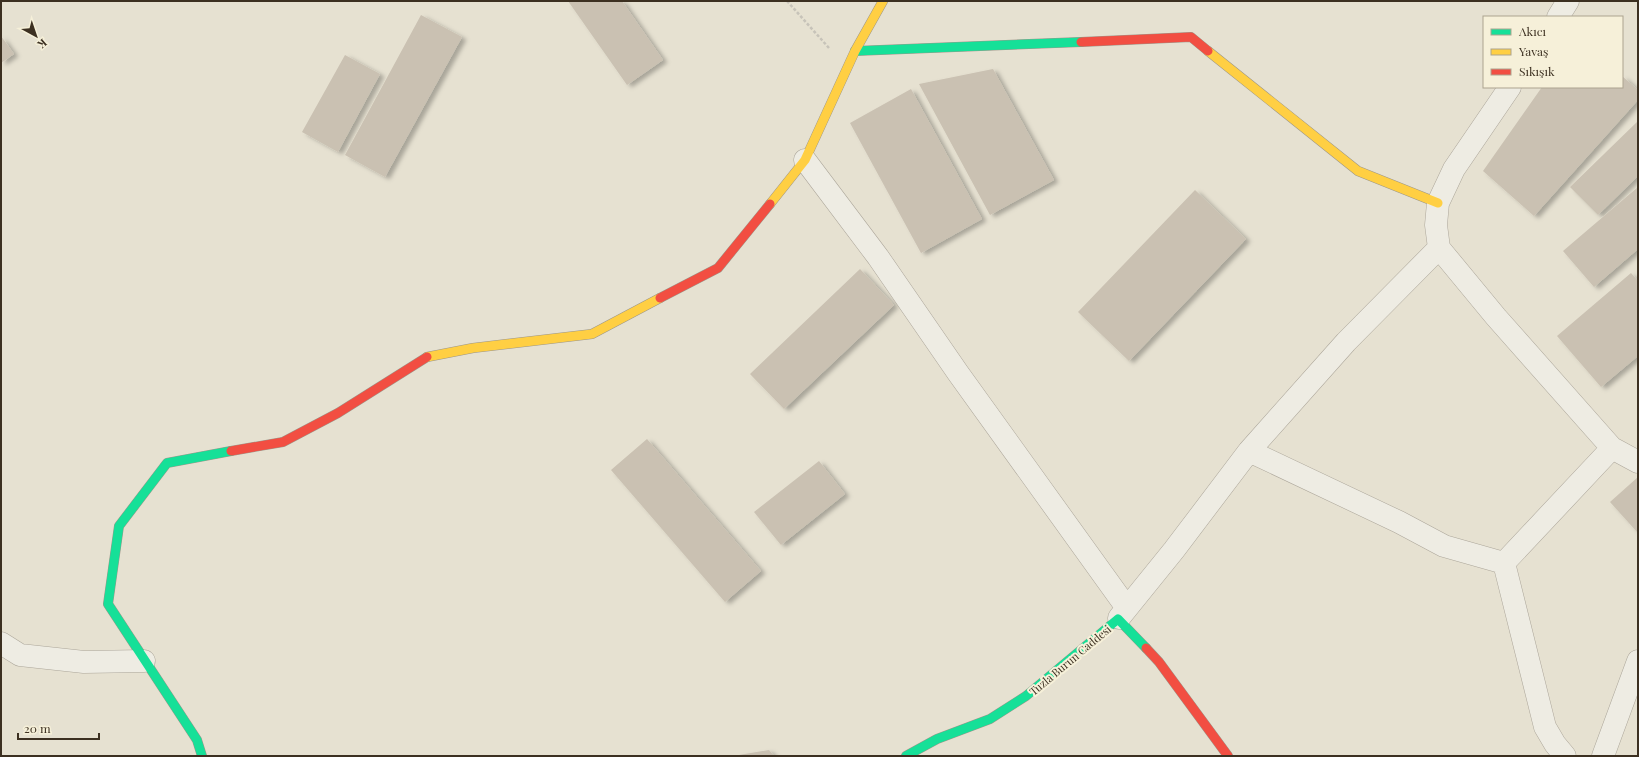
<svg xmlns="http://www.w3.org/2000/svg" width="1639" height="757" font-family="'Playfair Display',serif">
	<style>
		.building { fill: #cac1b2; filter: url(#shadow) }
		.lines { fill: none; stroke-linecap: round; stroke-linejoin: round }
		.street-casing { stroke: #aca69a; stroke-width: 23 }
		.fast-casing { stroke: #9c968a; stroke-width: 10 }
		.slow-casing { stroke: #9c968a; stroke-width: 10 }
		.jam-casing { stroke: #9c968a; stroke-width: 10 }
		.path { stroke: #c7c3b9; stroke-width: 2.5; stroke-dasharray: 3 2; stroke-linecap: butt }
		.street { stroke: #eeece3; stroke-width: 22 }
		.fast { stroke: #16e098; stroke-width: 9 }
		.slow { stroke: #ffcf43; stroke-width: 9 }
		.jam { stroke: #f24e42; stroke-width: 9 }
		.labels { text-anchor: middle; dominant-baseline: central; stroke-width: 4; stroke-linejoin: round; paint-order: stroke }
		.street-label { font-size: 11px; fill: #3c3021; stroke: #f6f0d9 }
	</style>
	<defs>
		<filter id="shadow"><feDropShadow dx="4.5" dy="2.5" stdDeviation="2" flood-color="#0004"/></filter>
	</defs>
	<rect width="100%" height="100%" fill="#e6e1d1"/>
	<path class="building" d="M 568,1 L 622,1 L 663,60 L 627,85 Z
		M 421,15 L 462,37 L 385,177 L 345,155 Z
		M 1,36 L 14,54 L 1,63 Z
		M 345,55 L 380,74 L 338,152 L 302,132 Z
		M 993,69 L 1054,180 L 990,215 L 919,84 Z
		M 1622,76 L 1638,90 L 1638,100 L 1534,216 L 1483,171 L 1542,87 L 1622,87 Z
		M 911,89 L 982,219 L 921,253 L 850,123 Z
		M 1638,121 L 1638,176 L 1598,215 L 1570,187 Z
		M 1638,187 L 1638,249 L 1594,287 L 1563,251 Z
		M 1195,190 L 1246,239 L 1129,361 L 1078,312 Z
		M 860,269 L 894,305 L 784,409 L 750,374 Z
		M 1631,273 L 1638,281 L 1638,356 L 1601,387 L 1557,336 Z
		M 647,439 L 761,571 L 725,602 L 611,470 Z
		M 819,461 L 845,494 L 781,545 L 754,512 Z
		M 1638,477 L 1638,533 L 1610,502 Z
		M 769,750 L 774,756 L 739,756 L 739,755 Z"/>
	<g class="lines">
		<defs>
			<path id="street" d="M 1558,17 L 1568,1
				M 1510,87 L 1454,169 L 1438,203 L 1436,225 L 1439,248 L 1496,317 L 1612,448 L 1638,462
				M 805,160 L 878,257 L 958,373 L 1127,608
				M 1249,451 L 1399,522 L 1444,546 L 1504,563 L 1545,727 L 1555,744 L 1565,756
				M 1504,563 L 1612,448
				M 1119,618 L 1174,550 L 1249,451 L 1346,342 L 1439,248
				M 1,643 L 20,655 L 84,662 L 144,661
				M 1603,756 L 1638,661"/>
			<path id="fast" d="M 855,51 L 1081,42
				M 202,756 L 197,740 L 108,604 L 119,526 L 167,463 L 231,451
				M 906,756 L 937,739 L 990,719 L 1026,696 L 1118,619 L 1146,648"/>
			<path id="slow" d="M 1208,51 L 1358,171 L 1438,203
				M 770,204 L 805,160 L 855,51 L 883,1
				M 427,357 L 473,348 L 592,334 L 660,298"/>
			<path id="jam" d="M 1081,42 L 1191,37 L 1208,51
				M 660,298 L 718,268 L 770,204
				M 231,451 L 283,442 L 338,413 L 427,357
				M 1146,648 L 1159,662 L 1228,756"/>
		</defs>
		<use href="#street" class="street-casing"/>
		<use href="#fast" class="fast-casing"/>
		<use href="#slow" class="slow-casing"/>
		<use href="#jam" class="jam-casing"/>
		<path class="path" d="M 787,1 L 829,48"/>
		<use href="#street" class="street"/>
		<use href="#fast" class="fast"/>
		<use href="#slow" class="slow"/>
		<use href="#jam" class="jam"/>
	</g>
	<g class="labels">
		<g class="street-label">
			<text transform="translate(1070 660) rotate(-40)">Tuzla Burun Caddesi</text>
		</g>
	</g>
	<rect width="1639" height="757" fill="none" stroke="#3c3021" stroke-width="4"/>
	<rect x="1483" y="16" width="140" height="72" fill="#f6f0d9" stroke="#aca38f"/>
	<rect x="1491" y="29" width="20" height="6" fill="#16e098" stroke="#aca38f"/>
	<text x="1519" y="36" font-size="12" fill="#3c3021">Akıcı</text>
	<rect x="1491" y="49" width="20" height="6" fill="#ffcf43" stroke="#aca38f"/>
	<text x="1519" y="56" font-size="12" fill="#3c3021">Yavaş</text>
	<rect x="1491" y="69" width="20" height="6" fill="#f24e42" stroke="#aca38f"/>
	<text x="1519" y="76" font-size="12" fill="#3c3021">Sıkışık</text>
	<g transform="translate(36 36) rotate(140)" stroke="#f6f0d9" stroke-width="3" paint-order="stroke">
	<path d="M0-3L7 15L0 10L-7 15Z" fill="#3c3021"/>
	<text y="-6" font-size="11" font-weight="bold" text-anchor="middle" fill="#3c3021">K</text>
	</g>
	<path d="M18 733v6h81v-6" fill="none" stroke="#3c3021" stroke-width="2"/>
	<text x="24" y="733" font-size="12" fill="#3c3021" stroke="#f6f0d9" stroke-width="3" paint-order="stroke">20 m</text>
</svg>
